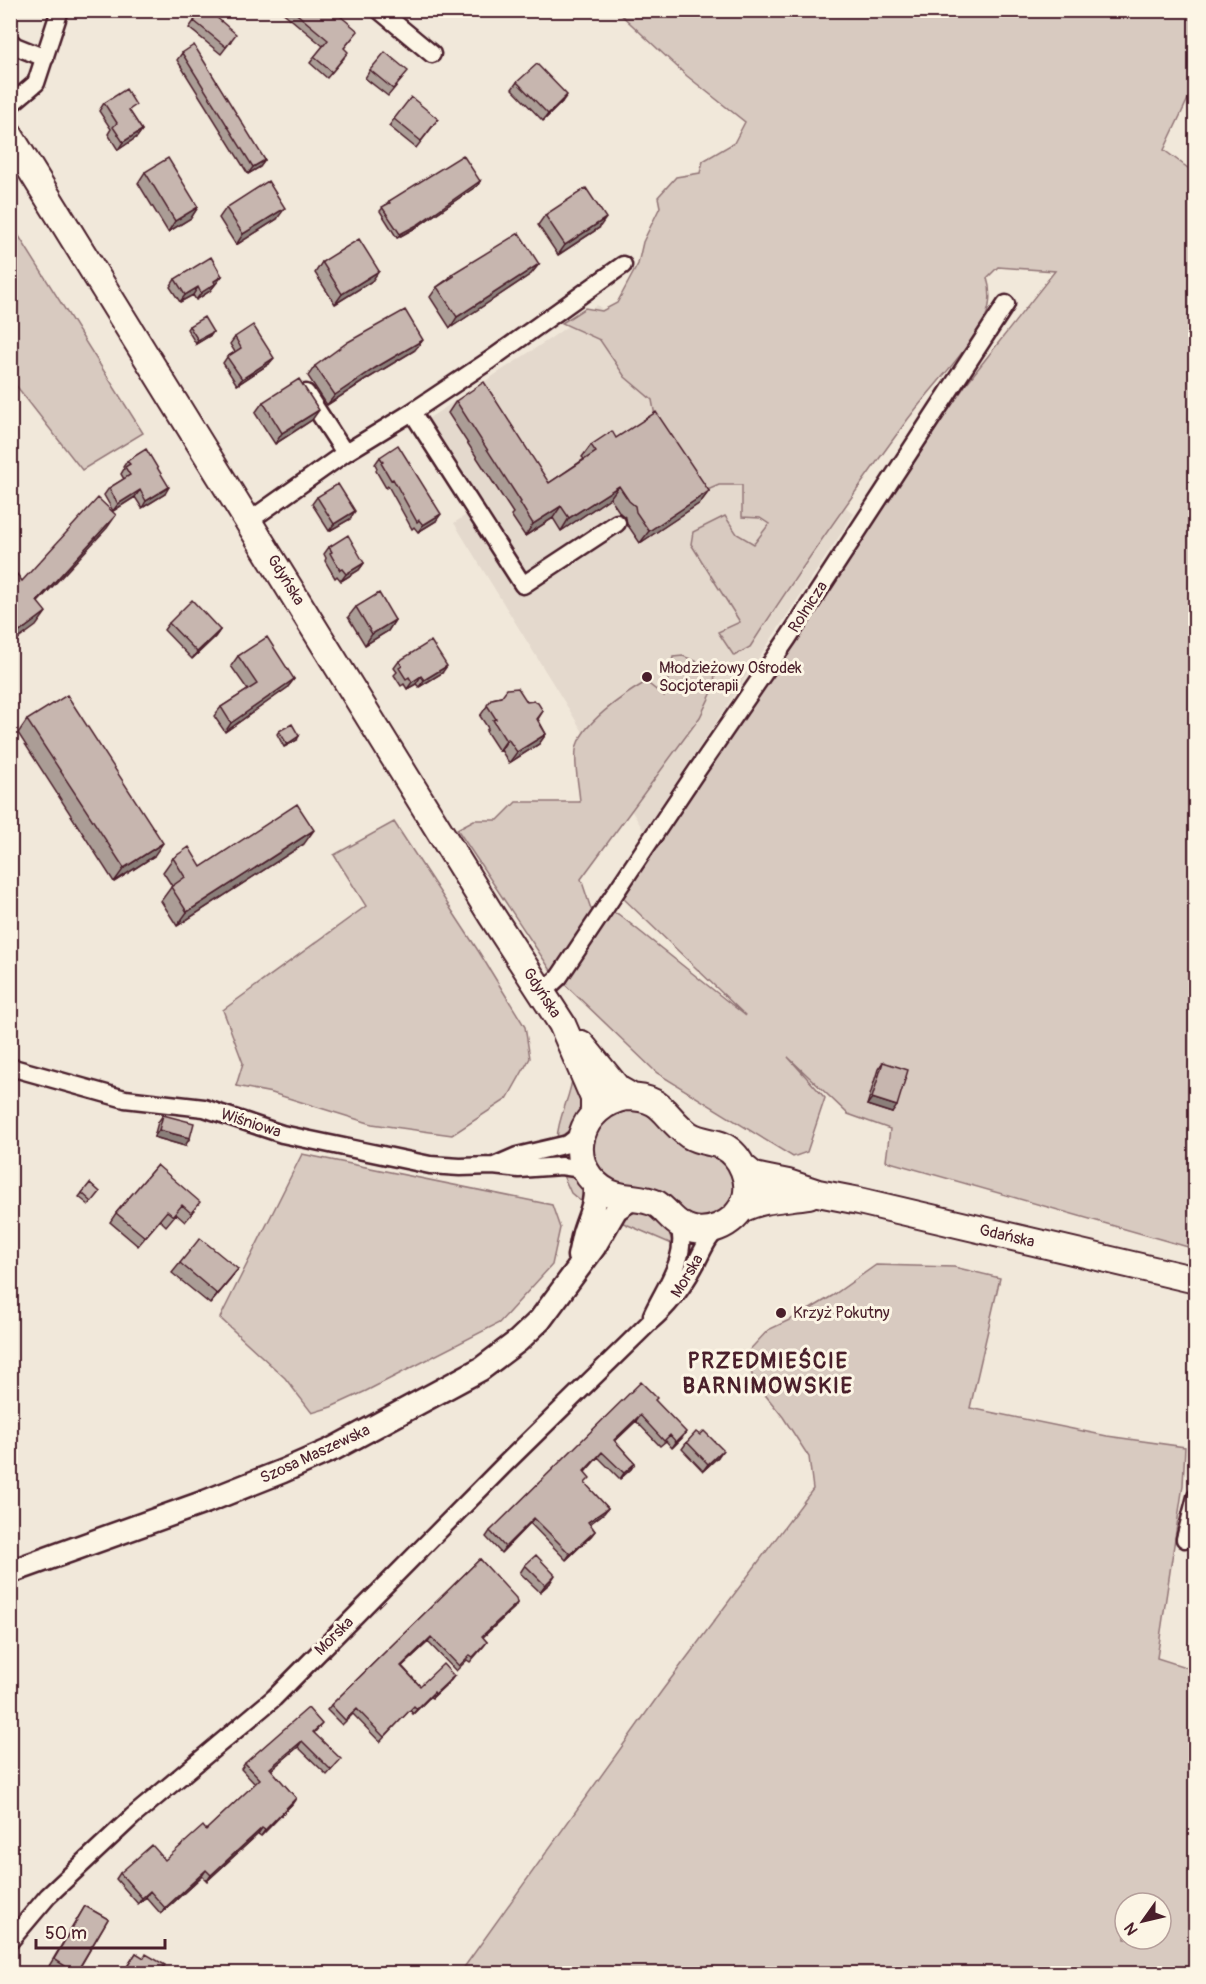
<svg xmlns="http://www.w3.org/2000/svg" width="1206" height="1984" font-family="Pangolin,sans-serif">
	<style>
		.built { fill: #e4d9cd }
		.green { fill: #d8cac0; stroke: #917476; stroke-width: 1.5; fill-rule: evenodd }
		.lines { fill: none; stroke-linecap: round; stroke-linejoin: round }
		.street-casing { stroke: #4a1f2b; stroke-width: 21 }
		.secondary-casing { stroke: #4a1f2b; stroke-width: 27 }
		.primary-casing { stroke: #4a1f2b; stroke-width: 30 }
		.street { stroke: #fcf5e5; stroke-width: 16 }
		.secondary { stroke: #fcf5e5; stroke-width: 22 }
		.primary { stroke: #fcf5e5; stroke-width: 26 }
		.wall { fill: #ab9d96; stroke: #4a1f2b; stroke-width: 1.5 }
		.shaded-wall { fill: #8b7f7a; stroke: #4a1f2b; stroke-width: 1.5 }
		.building { fill: #c7b6af; stroke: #4a1f2b; stroke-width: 1.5 }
		.poi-dot { fill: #4a1f2b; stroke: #fcf5e5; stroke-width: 2 }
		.labels { text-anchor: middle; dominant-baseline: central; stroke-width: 6; stroke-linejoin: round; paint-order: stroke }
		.street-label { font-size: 16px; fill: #4a1f2b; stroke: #fcf5e5 }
		.poi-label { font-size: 16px; fill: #4a1f2b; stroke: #fcf5e5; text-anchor: start }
		.district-label { font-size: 22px; font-weight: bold; letter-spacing: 1.5px; fill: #4a1f2b; stroke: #fcf5e5 }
	</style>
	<rect width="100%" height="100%" fill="#f1e8da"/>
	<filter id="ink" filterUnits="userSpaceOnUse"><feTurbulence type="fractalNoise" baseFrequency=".0167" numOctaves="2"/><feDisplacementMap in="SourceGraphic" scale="12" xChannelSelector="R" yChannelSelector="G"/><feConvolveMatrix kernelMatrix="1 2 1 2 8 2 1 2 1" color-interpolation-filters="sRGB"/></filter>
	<g filter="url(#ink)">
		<path class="built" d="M 597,305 L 854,514 L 644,831 L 454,523 L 466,515 L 411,430 L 551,338 Z"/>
		<path class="green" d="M 617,11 L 1195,11 L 1195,84 L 1164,150 L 1196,174 L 1195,1249 L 886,1161 L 890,1129 L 848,1114 L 788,1057 L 825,1098 L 807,1152 L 793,1157 L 657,1073 L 552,972 L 457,829 L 474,820 L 498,820 L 516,802 L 580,802 C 579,786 574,766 576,750 C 579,725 625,694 646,682 L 664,696 L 673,657 L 683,656 L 715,669 L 714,688 L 700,717 L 581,879 L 591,909 L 618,914 L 746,1016 L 623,898 L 966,384 L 1055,271 L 998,267 L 987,278 C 991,290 991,306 985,318 C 965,355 933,385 908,419 C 853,494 800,569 750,647 L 734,656 L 718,632 L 740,622 L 691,544 L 693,532 L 725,516 L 737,534 L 754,544 L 769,524 L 760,518 L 742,517 L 742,485 L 719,485 L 703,492 L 656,421 L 652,400 L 625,377 L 600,340 L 562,323 L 585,308 L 602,311 L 617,303 L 638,264 L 643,242 L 660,207 L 658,197 L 676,177 L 700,173 L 703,161 L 734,143 L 745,122 L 687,76 Z
			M 10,222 L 143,433 L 82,470 L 11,379 Z
			M 394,822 L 479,952 L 525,1027 L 530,1058 L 507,1099 L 452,1135 L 372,1124 L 272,1093 L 236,1086 L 243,1063 L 223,1010 L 366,906 L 334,855 Z
			M 573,1074 L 587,1100 L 571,1129 L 557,1139 C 558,1116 571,1097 573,1074 Z
			M 627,1109 C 633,1110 643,1110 649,1113 C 664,1120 679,1142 694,1151 C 706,1158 722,1156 730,1169 C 745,1195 718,1229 690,1216 C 667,1206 615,1188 601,1171 C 593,1161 591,1148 593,1136 C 597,1122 613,1112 627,1109 Z
			M 302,1154 L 552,1205 L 560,1228 L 552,1265 L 499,1323 L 366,1391 L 331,1407 L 312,1413 L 285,1378 L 220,1318 Z
			M 561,1171 C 578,1178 584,1187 585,1205 L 571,1193 Z
			M 645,1209 C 659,1220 670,1226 672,1244 L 614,1219 L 623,1212 Z
			M 876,1265 L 954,1267 L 1000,1278 L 970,1408 L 1107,1436 L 1185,1447 L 1183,1485 L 1157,1658 L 1195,1670 L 1195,1973 L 460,1973 L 661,1692 L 813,1489 L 809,1457 L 783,1417 L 758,1386 L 743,1357 L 768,1330 L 802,1314 L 832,1296 ZM 1125,1903 L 1161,1903 L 1161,1939 L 1125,1939 Z"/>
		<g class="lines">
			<defs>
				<path id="street" d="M 379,10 L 432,54
					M 10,41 L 15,46 L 45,58
					M 10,105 L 36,83 L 60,10
					M 306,393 L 345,453
					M 412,412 L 523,585 L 617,523
					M 249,521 L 345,453 L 412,412 L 490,360 L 623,265
					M 542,993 L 559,977 L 696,772 L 788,638 L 1006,304
					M 10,1067 L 125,1099 L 204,1108 L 282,1134 L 430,1165 L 460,1167 L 493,1166 L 519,1169 L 561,1166 L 575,1168 L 588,1176
					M 494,1166 L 517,1156 L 568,1144 L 582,1133
					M 652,1315 C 665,1286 689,1258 679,1224
					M 1185,1539 L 1196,1497
					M 10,1941 L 48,1896 L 132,1817 L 274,1698 L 505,1464 L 650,1322 C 669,1306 682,1289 694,1267 C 702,1253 707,1237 720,1227"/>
				<path id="secondary" d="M 579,1256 C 581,1248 582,1240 584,1233 C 589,1216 598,1201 594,1182
					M 10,1572 L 205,1502 L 283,1471 L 333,1449 L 481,1369 L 518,1341 L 540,1320 L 594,1247 L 616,1209 L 633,1198"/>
				<path id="primary" d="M 10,136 L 492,916 L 562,1024 L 594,1098 L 594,1112
					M 581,1044 L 618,1089 L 632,1097
					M 626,1097 C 666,1097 662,1116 689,1135 C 700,1142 712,1141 723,1146 C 742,1156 752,1182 745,1201 C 736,1225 703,1239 681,1225 C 672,1220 666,1210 657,1204 C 639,1195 618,1201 601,1188 C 562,1159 581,1105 626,1097 Z
					M 742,1166 L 754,1176 L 763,1178 L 788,1183 L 818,1193 L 859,1201 L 1196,1280
					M 740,1210 C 762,1198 784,1199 809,1195"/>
			</defs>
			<use href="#street" class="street-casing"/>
			<use href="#secondary" class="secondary-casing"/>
			<use href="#primary" class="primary-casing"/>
			<use href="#street" class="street"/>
			<use href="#secondary" class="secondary"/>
			<use href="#primary" class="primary"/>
		</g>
		<path class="wall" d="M 280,10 L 333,10 L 353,37 L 344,48 L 344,58 L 327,78 L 310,63 L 323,46 Z
			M 194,21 L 231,41 L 221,54 L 189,28 Z
			M 182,53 L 265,160 L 260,167 L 248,174 L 177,60 Z
			M 370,70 L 403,78 L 388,96 L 365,78 Z
			M 517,82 L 562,102 L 543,121 L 512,89 Z
			M 104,103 L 131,113 L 142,130 L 137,137 L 118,150 L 108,134 L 111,129 L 99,111 Z
			M 394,119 L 433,126 L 416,148 L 389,126 Z
			M 145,172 L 198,207 L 191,218 L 168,232 L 138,183 Z
			M 480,181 L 478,185 L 415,228 L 397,238 L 380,211 L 389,201 Z
			M 226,208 L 277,219 L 236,245 L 219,218 Z
			M 545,215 L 599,228 L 558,255 L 538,225 Z
			M 322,262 L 372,281 L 335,304 L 315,273 Z
			M 539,264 L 531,274 L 450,328 L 430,297 L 437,287 L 449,278 L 452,274 Z
			M 222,276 L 210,291 L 196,300 L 193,295 L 180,302 L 170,287 L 175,279 Z
			M 189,326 L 213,332 L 211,335 L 196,344 L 187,329 Z
			M 235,337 L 269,364 L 237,385 L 223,363 L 227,357 L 235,352 L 230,344 Z
			M 415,350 L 367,379 L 327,405 L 308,376 L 315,366 Z
			M 456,401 L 549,483 L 584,459 L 582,457 L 591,445 L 616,438 L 709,491 L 700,503 L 640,543 L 627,524 L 626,518 L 620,513 L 610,498 L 561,531 L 553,518 L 525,536 L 511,515 L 513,513 L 448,413 Z
			M 263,402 L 312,420 L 275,444 L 255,413 Z
			M 380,457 L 436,521 L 418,532 L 414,527 L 412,529 L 388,486 L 386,488 L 376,471 L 377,468 L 375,464 Z
			M 127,461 L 165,494 L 142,508 L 135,497 L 113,511 L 104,495 L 109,488 L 124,479 L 121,474 L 124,469 L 123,467 Z
			M 317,497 L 350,519 L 329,531 L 312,504 Z
			M 329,547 L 364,563 L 359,570 L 341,581 L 337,576 L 335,578 L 325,561 L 326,558 L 324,554 Z
			M 356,607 L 395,620 L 388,631 L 365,645 L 348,617 Z
			M 169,623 L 220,630 L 215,637 L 192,659 L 164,630 Z
			M 238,656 L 294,679 L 287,688 L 225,732 L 214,716 L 221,707 L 248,690 L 231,666 Z
			M 399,661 L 442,673 L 419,687 L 416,684 L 407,689 L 404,684 L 401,686 L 394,675 L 397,672 L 394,668 Z
			M 501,697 L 527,702 L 543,711 L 538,719 L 546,734 L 539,744 L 509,763 L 501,750 L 499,751 L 486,731 L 488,728 L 480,716 L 492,699 Z
			M 27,720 L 154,856 L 114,882 L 18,733 Z
			M 279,731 L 297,740 L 284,747 L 277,734 Z
			M 304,844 L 177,926 L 161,901 L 172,886 L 163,872 L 173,858 L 201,867 Z
			M 883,1062 L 892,1113 L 867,1105 L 878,1069 Z
			M 163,1115 L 185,1146 L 154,1137 L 158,1122 Z
			M 157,1165 L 194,1211 L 185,1222 L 176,1214 L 166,1226 L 160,1220 L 138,1246 L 110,1222 L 116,1213 Z
			M 90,1183 L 100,1192 L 89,1205 L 79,1197 Z
			M 180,1263 L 238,1269 L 230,1280 L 210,1304 L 172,1273 Z
			M 655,1400 L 682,1438 L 672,1448 L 666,1441 L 660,1446 L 636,1421 L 615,1441 L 635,1463 L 631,1469 L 620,1479 L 598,1457 L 585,1472 L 585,1484 L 608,1508 L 604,1513 L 590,1524 L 595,1531 L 591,1536 L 566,1560 L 530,1523 L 501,1553 L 486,1537 L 490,1531 Z
			M 687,1442 L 718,1457 L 703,1471 L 682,1449 Z
			M 480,1559 L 517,1603 L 514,1608 L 482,1637 L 487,1642 L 484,1646 L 470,1662 L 467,1660 L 456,1671 L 428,1642 L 402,1666 L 420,1686 L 454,1676 L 451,1680 L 432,1698 L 430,1697 L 413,1714 L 410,1710 L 380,1742 L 353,1714 L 342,1725 L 327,1710 L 331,1705 Z
			M 525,1565 L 550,1583 L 540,1592 L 520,1573 Z
			M 322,1724 L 314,1733 L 336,1765 L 327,1775 L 298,1747 L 271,1770 L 296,1798 L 292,1804 L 261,1836 L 258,1834 L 207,1881 L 202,1876 L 161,1914 L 146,1897 L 138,1904 L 116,1879 L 120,1873 L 165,1860 L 206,1830 L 255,1784 L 241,1769 L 245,1763 Z
			M 85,1906 L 108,1919 L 76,1974 L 61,1974 L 49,1966 Z
			M 136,1953 L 160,1972 L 160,1974 L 122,1974 Z"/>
		<path class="shaded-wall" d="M 567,95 L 562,102 L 543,121 L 548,114 Z
			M 142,130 L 137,137 L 118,150 L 123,142 Z
			M 265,160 L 260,167 L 248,174 L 253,167 Z
			M 480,181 L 478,185 L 415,228 L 397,238 L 400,234 Z
			M 198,207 L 191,218 L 168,232 L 175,221 Z
			M 285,208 L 277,219 L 236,245 L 243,234 Z
			M 606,218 L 599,228 L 558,255 L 565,245 Z
			M 539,264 L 531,274 L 450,328 L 457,317 Z
			M 379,271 L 372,281 L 335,304 L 342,294 Z
			M 222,276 L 210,291 L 196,300 L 201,293 L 214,281 Z
			M 198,287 L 193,295 L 180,302 L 185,295 Z
			M 213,332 L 211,335 L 196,344 L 198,340 Z
			M 423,340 L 415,350 L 367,379 L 327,405 L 335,395 L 375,368 Z
			M 274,358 L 269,364 L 237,385 L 242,379 Z
			M 319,410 L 312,420 L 275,444 L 282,433 Z
			M 619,486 L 610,498 L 561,531 L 569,518 Z
			M 169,487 L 165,494 L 142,508 L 146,501 Z
			M 140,490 L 135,497 L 113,511 L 118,504 Z
			M 709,491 L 700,503 L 640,543 L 649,531 Z
			M 561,506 L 553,518 L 525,536 L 533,524 Z
			M 355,511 L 350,519 L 329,531 L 334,524 Z
			M 441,514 L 436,521 L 418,532 L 423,525 Z
			M 116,515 L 107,528 L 27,614 L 37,601 Z
			M 364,563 L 359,570 L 341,581 L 346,574 Z
			M 46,612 L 36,626 L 10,645 L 10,639 Z
			M 395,620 L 388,631 L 365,645 L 372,634 Z
			M 220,630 L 215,637 L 192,659 L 197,652 Z
			M 447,666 L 442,673 L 419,687 L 424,680 Z
			M 421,676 L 416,684 L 407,689 L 412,682 Z
			M 294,679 L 287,688 L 225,732 L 231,723 Z
			M 546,734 L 539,744 L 509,763 L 517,752 Z
			M 299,736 L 297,740 L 284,747 L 287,744 Z
			M 508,739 L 501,750 L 499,751 L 506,741 Z
			M 314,830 L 304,844 L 177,926 L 187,912 Z
			M 163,843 L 154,856 L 114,882 L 124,868 Z
			M 872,1098 L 897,1106 L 892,1113 L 867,1105 Z
			M 159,1130 L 190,1138 L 185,1146 L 154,1137 Z
			M 238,1269 L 230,1280 L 210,1304 L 217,1294 Z
			M 640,1415 L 636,1421 L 610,1446 L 614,1440 Z
			M 686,1432 L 682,1438 L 672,1448 L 676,1442 Z
			M 723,1450 L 718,1457 L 703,1471 L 708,1464 Z
			M 602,1452 L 598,1457 L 580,1477 L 584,1471 Z
			M 635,1463 L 631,1469 L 620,1479 L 624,1473 Z
			M 608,1508 L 604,1513 L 584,1528 L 588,1522 Z
			M 534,1518 L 530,1523 L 501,1553 L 505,1547 Z
			M 595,1531 L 591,1536 L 566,1560 L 570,1554 Z
			M 555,1575 L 550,1583 L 540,1592 L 545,1585 Z
			M 517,1603 L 514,1608 L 479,1641 L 482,1636 Z
			M 431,1637 L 428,1642 L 398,1670 L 401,1666 Z
			M 454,1676 L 451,1680 L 432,1698 L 435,1694 Z
			M 434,1692 L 430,1697 L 413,1714 L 417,1709 Z
			M 302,1741 L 298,1747 L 266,1774 L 270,1768 Z
			M 296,1798 L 292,1804 L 261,1836 L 265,1830 Z
			M 262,1828 L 258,1834 L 207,1881 L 211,1875 Z
			M 206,1870 L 202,1876 L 161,1914 L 165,1908 Z
			M 150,1891 L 146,1897 L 138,1904 L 142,1898 Z"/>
		<path class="building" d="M 203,10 L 208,10 L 236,34 L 226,47 L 194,21 Z
			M 292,10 L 333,10 L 358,31 L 344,48 L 348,52 L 332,72 L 314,57 L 328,40 Z
			M 194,45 L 265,160 L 253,167 L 182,53 Z
			M 385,52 L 408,71 L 393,89 L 370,70 Z
			M 537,64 L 567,95 L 548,114 L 517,82 Z
			M 126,89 L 136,105 L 129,110 L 142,130 L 123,142 L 113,127 L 117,123 L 104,103 Z
			M 411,97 L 438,119 L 421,141 L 394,119 Z
			M 463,155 L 480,181 L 417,225 L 400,234 L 382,207 L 390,203 L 389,201 Z
			M 168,158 L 198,207 L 175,221 L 145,172 Z
			M 268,181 L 285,208 L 243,234 L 226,208 Z
			M 586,188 L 606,218 L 565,245 L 545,215 Z
			M 519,233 L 539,264 L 457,317 L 437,287 L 454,276 L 452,274 Z
			M 359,239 L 379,271 L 342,294 L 322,262 Z
			M 211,257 L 222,276 L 214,281 L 215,284 L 201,293 L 198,287 L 185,295 L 175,279 Z
			M 405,310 L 423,340 L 375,368 L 335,395 L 315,366 L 348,342 Z
			M 204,317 L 213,332 L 198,340 L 189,326 Z
			M 253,325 L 274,358 L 242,379 L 227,357 L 241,348 L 235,337 Z
			M 299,379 L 319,410 L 282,433 L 263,402 Z
			M 484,382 L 549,483 L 596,452 L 591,445 L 612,431 L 616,438 L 656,412 L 709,491 L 649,531 L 636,512 L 635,506 L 629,501 L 619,486 L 569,518 L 561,506 L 533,524 L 520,503 L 521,502 L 456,401 Z
			M 398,445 L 441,514 L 423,525 L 419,520 L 417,522 L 393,479 L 391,480 L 381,463 L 383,462 L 380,457 Z
			M 146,449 L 169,487 L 146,501 L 140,490 L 118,504 L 109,488 L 130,475 L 125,467 L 130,464 L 127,461 Z
			M 338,484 L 355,511 L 334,524 L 317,497 Z
			M 98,498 L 116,515 L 37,601 L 46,612 L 10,639 L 10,578 L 17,574 L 22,581 Z
			M 348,535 L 364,563 L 346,574 L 342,569 L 340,570 L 335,562 L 330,553 L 332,552 L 329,547 Z
			M 379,593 L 395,620 L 372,634 L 356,607 Z
			M 192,600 L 220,630 L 197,652 L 169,623 Z
			M 267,637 L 294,679 L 231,723 L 221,707 L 257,684 L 238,656 Z
			M 431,641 L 447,666 L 424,680 L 421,676 L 412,682 L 409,677 L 406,679 L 399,668 L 402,666 L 399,661 Z
			M 518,688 L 527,702 L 534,701 L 538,703 L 543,711 L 537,719 L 546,734 L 517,752 L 508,739 L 506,741 L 493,720 L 496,719 L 487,705 L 492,699 L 501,697 L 507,689 Z
			M 67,695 L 163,843 L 124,868 L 27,720 Z
			M 292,724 L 299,736 L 287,744 L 279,731 Z
			M 297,804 L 314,830 L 187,912 L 171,887 L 185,877 L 173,858 L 189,847 L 201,867 Z
			M 883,1062 L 908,1070 L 897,1106 L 872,1098 Z
			M 163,1115 L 194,1123 L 190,1138 L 159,1130 Z
			M 157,1165 L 200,1202 L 191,1213 L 182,1205 L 173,1216 L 167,1211 L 145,1237 L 116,1213 Z
			M 90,1183 L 100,1192 L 92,1202 L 82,1193 Z
			M 200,1238 L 238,1269 L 217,1294 L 180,1263 Z
			M 641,1382 L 657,1398 L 655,1400 L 686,1432 L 676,1442 L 670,1435 L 664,1441 L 640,1415 L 614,1440 L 635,1463 L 624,1473 L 602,1452 L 584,1471 L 590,1478 L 585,1483 L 608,1508 L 588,1522 L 595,1531 L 570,1554 L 534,1518 L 505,1547 L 490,1531 Z
			M 704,1431 L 723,1450 L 708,1464 L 687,1442 L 696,1432 L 700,1435 Z
			M 536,1555 L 555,1575 L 545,1585 L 525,1565 Z
			M 480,1559 L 516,1598 L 517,1603 L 482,1636 L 487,1642 L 473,1657 L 470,1655 L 459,1666 L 431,1637 L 401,1666 L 420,1686 L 443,1664 L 454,1676 L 435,1694 L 434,1692 L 417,1709 L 414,1706 L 384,1737 L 357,1709 L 345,1720 L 331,1705 Z
			M 308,1708 L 322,1724 L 313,1732 L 341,1759 L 331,1770 L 302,1741 L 270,1768 L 296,1798 L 265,1830 L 262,1828 L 211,1875 L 206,1870 L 165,1908 L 150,1891 L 142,1898 L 120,1873 L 152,1845 L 165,1860 L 203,1826 L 206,1830 L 260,1779 L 245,1763 Z
			M 85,1906 L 108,1919 L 76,1973 L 54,1959 Z
			M 136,1953 L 144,1958 L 146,1954 L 165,1965 L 160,1972 L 160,1974 L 131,1974 L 125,1970 Z"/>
	</g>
	<g class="poi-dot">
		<circle cx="647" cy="677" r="6"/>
		<circle cx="781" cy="1313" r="6"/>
	</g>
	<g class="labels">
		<g class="street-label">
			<text transform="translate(286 580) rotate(58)">Gdyńska</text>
			<text transform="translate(808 607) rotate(-57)">Rolnicza</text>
			<text transform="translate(542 993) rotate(57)">Gdyńska</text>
			<text transform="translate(251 1123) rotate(18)">Wiśniowa</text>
			<text transform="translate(1007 1236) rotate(13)">Gdańska</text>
			<text transform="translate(687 1276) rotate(-59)">Morska</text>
			<text transform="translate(315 1454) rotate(-25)">Szosa Maszewska</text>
			<text transform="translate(334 1636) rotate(-45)">Morska</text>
		</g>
		<g class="poi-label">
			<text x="659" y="668">Młodzieżowy Ośrodek<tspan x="659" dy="18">Socjoterapii</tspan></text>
			<text x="793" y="1313">Krzyż Pokutny</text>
		</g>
		<g class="district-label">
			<text x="768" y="1361">PRZEDMIEŚCIE<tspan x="768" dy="25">BARNIMOWSKIE</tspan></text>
		</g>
	</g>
	<rect width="1206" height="1984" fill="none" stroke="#fcf5e5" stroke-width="36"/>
	<rect x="18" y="18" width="1170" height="1948" fill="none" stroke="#4a1f2b" stroke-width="2" filter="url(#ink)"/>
	<g transform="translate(1143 1921) rotate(236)"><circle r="28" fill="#fcf5e5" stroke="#b59f9b" stroke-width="1.5"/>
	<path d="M0-4.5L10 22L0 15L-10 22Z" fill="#4a1f2b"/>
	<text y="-9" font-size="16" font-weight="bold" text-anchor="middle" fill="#4a1f2b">N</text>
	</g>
	<path d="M36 1939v9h129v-9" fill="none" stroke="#4a1f2b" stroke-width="3"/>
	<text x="45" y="1939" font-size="18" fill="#4a1f2b" stroke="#fcf5e5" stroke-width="4.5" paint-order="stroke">50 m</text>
</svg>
